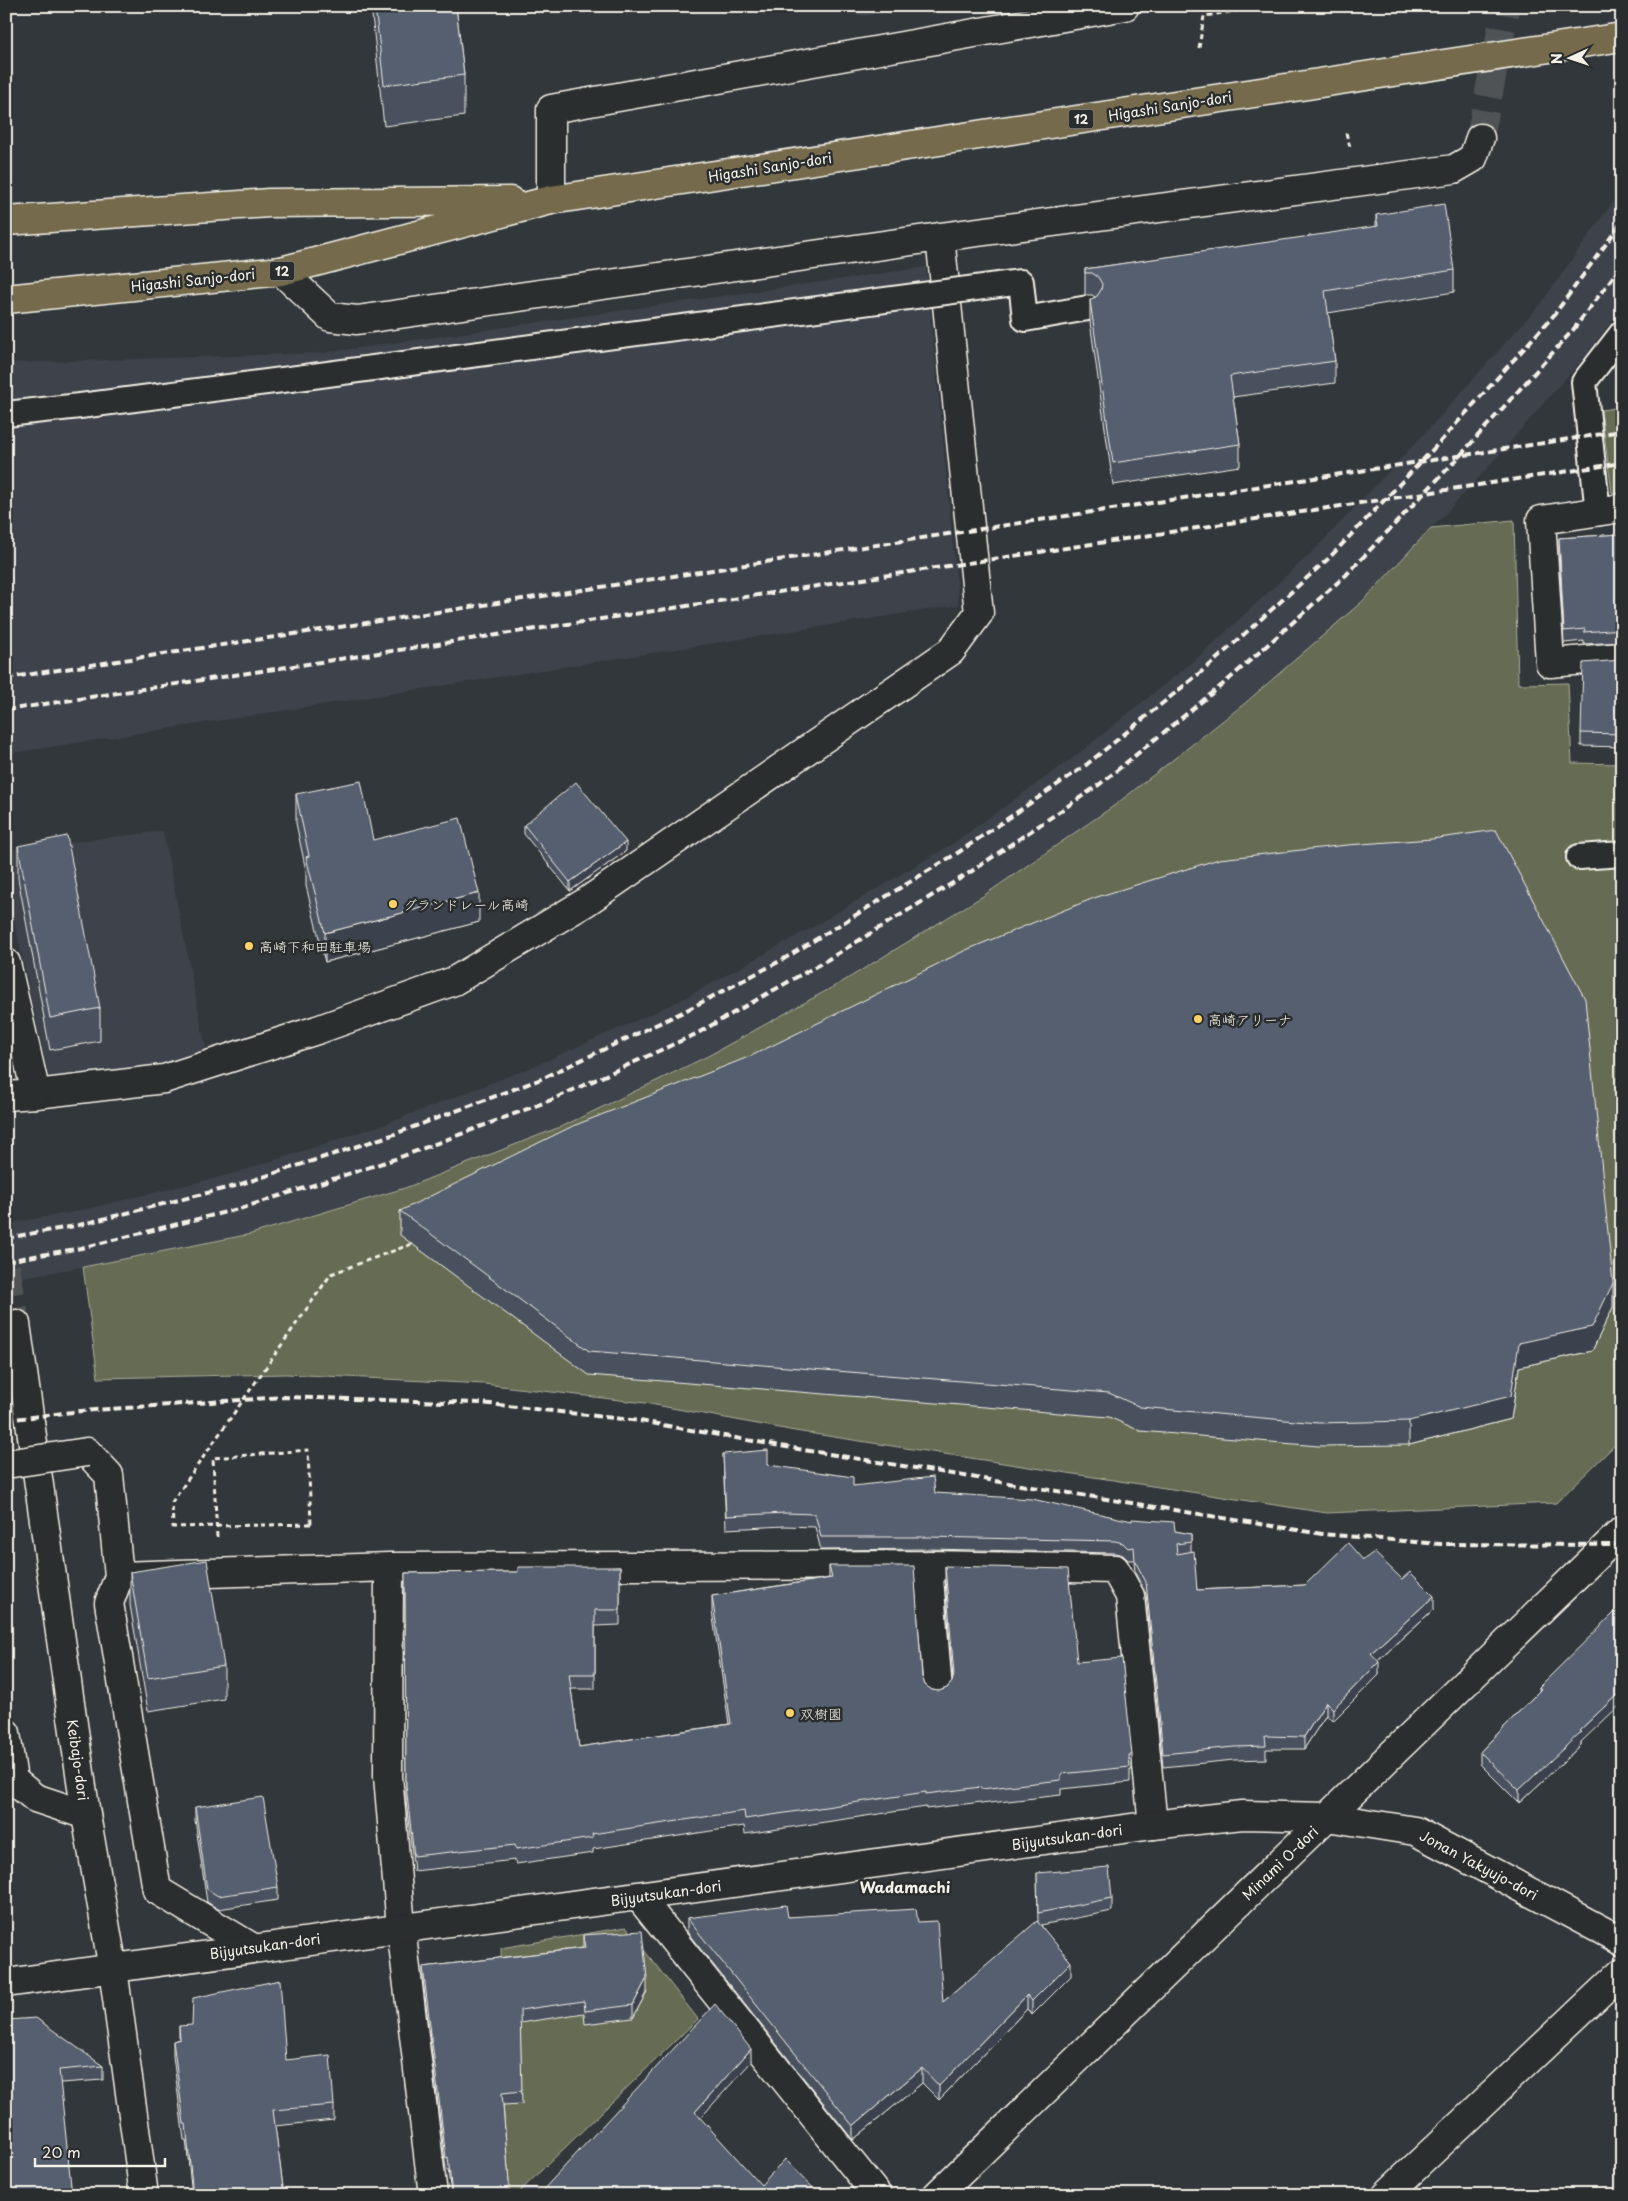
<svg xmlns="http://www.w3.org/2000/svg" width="1628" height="2201" font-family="'Playpen Sans','Klee One',sans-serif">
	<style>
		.built { fill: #3c434b }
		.green { fill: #666c52; stroke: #adae9d }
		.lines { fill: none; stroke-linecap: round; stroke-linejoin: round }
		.street-tunnel { stroke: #4f5355; stroke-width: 28; stroke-dasharray: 28 14; stroke-linecap: butt }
		.secondary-tunnel { stroke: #4f5355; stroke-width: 28; stroke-dasharray: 28 14; stroke-linecap: butt }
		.lane-casing { stroke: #f4f1e8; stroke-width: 28 }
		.street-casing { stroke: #f4f1e8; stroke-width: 31 }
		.secondary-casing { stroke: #f4f1e8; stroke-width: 31 }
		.primary-casing { stroke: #f4f1e8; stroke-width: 31 }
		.path { stroke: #f4f1e8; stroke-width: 3; stroke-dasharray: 5 4; stroke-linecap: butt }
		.lane { stroke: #2a2d2e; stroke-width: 24 }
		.street { stroke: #2a2d2e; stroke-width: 28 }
		.secondary { stroke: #2a2d2e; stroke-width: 28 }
		.primary { stroke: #746b4b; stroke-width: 28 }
		.rail { stroke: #f4f1e8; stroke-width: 4; stroke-dasharray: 8 4; stroke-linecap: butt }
		.lane-bridge-casing { stroke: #f4f1e8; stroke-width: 28; stroke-linecap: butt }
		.street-bridge-casing { stroke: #f4f1e8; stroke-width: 31; stroke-linecap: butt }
		.path-bridge { stroke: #f4f1e8; stroke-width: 3; stroke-dasharray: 5 4; stroke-linecap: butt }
		.lane-bridge { stroke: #2a2d2e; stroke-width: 24 }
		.street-bridge { stroke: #2a2d2e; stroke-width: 28 }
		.wall { fill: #48515f; stroke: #f4f1e8 }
		.shaded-wall { fill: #3b424e; stroke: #f4f1e8 }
		.building { fill: #545e6f; stroke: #f4f1e8 }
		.poi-dot { fill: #ffd166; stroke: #2a2d2e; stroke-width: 2 }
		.labels { text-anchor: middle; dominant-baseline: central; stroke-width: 5; stroke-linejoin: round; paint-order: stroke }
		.shield { fill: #2a2d2e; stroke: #b7b6b0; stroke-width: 1 }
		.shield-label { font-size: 12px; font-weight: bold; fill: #f4f1e8 }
		.street-label { font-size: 14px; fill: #f4f1e8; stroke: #2a2d2e }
		.poi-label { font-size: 14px; fill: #f4f1e8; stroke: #2a2d2e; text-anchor: start }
		.neighbourhood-label { font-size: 15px; font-weight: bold; fill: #f4f1e8; stroke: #2a2d2e }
	</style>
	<rect width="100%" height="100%" fill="#32373b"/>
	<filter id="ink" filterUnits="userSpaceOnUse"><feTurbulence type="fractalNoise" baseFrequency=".02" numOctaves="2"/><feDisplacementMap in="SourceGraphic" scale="10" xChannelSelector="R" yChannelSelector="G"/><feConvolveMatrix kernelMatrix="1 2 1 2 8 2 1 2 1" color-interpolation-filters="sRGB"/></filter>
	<g filter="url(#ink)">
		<path class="built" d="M 823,6 L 918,6 L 865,16 Z
			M 1622,189 L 1622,307 L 1593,347 L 1476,481 L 1365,599 L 1244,704 L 1115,805 L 983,896 L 842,982 L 708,1056 L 565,1125 L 405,1188 L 251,1234 L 83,1267 L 6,1280 L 6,1224 L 73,1212 L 232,1174 L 388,1123 L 537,1065 L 681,1000 L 809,929 L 952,844 L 1078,754 L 1202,654 L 1317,547 L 1425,433 L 1541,303 Z
			M 926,267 L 959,605 L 6,754 L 6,363 L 323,353 Z
			M 163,831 L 206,1049 L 162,1065 L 49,1078 L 6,884 L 6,850 Z"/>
		<path class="green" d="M 1622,407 L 1622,492 L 1612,493 L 1601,410 Z
			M 1514,520 L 1518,684 L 1568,683 L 1572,763 L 1622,764 L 1622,1438 L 1556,1503 L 1327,1513 L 795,1431 L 645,1403 L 484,1384 L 286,1374 L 98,1378 L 83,1267 L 251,1234 L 405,1188 L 565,1125 L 708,1056 L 842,982 L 983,896 L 1115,805 L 1244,704 L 1365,599 L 1431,528 Z
			M 626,1927 L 698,2019 L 516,2195 L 505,2195 L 501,1948 Z"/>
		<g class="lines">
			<path class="street-tunnel" d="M 1480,138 L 1506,6"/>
			<path class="secondary-tunnel" d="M 6,1267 L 16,1324"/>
			<defs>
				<path id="lane" d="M 6,414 L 80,406 L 290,379
					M 1598,513 L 1584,382 L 1622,333
					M 1579,857 L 1622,854"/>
				<path id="street" d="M 281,271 L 330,317 L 357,320 L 940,237 L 1454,169 L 1473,158 L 1480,138
					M 1622,508 L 1541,520 L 1550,663 L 1622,657
					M 36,1094 L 164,1079 L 317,1030 L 454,981 L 586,902 L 951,651 L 979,613 L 940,237
					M 87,1452 L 109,1475 L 119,1576 L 109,1603 L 157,1890 L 253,1948
					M 928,1565 L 938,1691
					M 389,1567 L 388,1776 L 401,1927 L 433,2195
					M 119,1576 L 389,1567 L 928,1565 L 1115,1569 L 1130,1596 L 1153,1825
					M 6,1733 L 13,1780 L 35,1798 L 86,1815
					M 639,1897 L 877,2195
					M 1386,2195 L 1622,1972"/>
				<path id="secondary" d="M 551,200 L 551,109 L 1125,6
					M 6,963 L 36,1094 L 6,1096
					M 16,1324 L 86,1815 L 113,1969 L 144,2195
					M 6,1983 L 1153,1825 L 1242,1815 L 1327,1817 L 1415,1831 L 1622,1941
					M 937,2195 L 1622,1531"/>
				<path id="primary" d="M 6,221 L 269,203 L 510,201
					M 6,299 L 281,271 L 551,200 L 1622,37"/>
			</defs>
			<use href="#lane" class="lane-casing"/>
			<use href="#street" class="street-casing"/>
			<use href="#secondary" class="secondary-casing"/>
			<use href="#primary" class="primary-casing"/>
			<path class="path" d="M 1199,48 L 1204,16 L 1269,6
				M 1346,133 L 1350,147
				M 217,1537 L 213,1458 L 308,1450 L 311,1524"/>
			<use href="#lane" class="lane"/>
			<use href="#street" class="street"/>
			<use href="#secondary" class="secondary"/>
			<use href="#primary" class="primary"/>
			<path class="rail" d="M 6,678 L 1622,431
				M 6,710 L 1622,463
				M 6,1238 L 75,1226 L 235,1186 L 392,1135 L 541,1079 L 683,1012 L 782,960 L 959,852 L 1086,765 L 1211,664 L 1328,559 L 1438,444 L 1554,315 L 1622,222
				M 6,1261 L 81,1248 L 242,1208 L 398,1158 L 551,1100 L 696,1034 L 827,960 L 969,873 L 1100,784 L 1227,681 L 1346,575 L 1457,459 L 1573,330 L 1622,265
				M 6,1420 L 81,1411 L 284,1397 L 481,1403 L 640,1421 L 792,1448 L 1322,1534 L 1440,1544 L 1622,1545"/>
			<defs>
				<path id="lane-bridge" d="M 290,379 L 1021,282 L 1025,319 L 1088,308"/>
				<path id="street-bridge" d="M 6,1464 L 87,1452"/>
			</defs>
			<use href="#lane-bridge" class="lane-bridge-casing"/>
			<use href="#street-bridge" class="street-bridge-casing"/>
			<path class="path-bridge" d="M 311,1524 L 173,1527 L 172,1502 L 331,1274 L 417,1242"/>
			<use href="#lane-bridge" class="lane-bridge"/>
			<use href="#street-bridge" class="street-bridge"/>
		</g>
		<path class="wall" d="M 371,6 L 456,6 L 464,75 L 464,116 L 384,126 Z
			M 1376,215 L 1454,270 L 1454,292 L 1328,313 L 1335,361 L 1335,383 L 1233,397 L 1240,444 L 1240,466 L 1113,485 L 1090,322 L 1090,300 L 1095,297 L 1092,295 L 1085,295 L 1085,269 L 1376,227 Z
			M 1622,534 L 1622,642 L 1584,644 L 1584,641 L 1564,643 L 1559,550 L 1559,538 Z
			M 1622,660 L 1622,747 L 1581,746 L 1581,733 Z
			M 296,794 L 373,840 L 479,922 L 325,962 L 306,886 L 306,871 L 296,823 Z
			M 524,825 L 626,851 L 570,891 L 524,834 Z
			M 18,846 L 100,1008 L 100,1041 L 50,1050 L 18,878 Z
			M 400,1211 L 1613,1307 L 1592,1351 L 1519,1367 L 1511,1419 L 1409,1445 L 1318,1446 L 1140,1431 L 1109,1417 L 589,1375 L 400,1235 Z
			M 723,1454 L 853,1486 L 935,1493 L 1175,1531 L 1191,1534 L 1191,1552 L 1197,1590 L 1305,1585 L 1363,1560 L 1434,1609 L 1377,1661 L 1379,1675 L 1333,1721 L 1326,1715 L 1304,1749 L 1266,1749 L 1266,1759 L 1234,1760 L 1163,1767 L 1146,1594 L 1135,1573 L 1134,1560 L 1128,1560 L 1123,1555 L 1115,1553 L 928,1549 L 821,1550 L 815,1527 L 785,1526 L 726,1529 Z
			M 829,1566 L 922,1677 L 925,1685 L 932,1690 L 939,1691 L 947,1688 L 952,1682 L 953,1679 L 945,1581 L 945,1566 L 1077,1662 L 1132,1755 L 1132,1770 L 1130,1770 L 1130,1782 L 1061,1789 L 1061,1795 L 981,1804 L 981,1802 L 926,1809 L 926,1807 L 745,1834 L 744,1826 L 593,1849 L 593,1853 L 516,1864 L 515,1860 L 414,1871 L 406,1801 L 405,1573 L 518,1572 L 620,1567 L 620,1625 L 595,1626 L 595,1689 L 571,1689 L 579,1747 L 729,1724 L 712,1611 L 712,1596 L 829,1578 Z
			M 130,1572 L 224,1666 L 224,1699 L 148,1711 L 130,1605 Z
			M 1539,1687 L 1581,1742 L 1581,1745 L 1519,1803 L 1480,1764 L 1480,1752 L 1539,1691 Z
			M 195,1807 L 278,1887 L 278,1900 L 218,1909 L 207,1902 L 195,1820 Z
			M 6,1866 L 8,1874 L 8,1896 L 6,1897 Z
			M 1037,1873 L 1112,1898 L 1112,1911 L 1041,1925 L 1071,1976 L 1032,2015 L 1027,2009 L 939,2100 L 922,2083 L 853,2140 L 687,1932 L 687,1918 L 788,1917 L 918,1922 L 943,2002 L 1038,1922 Z
			M 583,1935 L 647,1991 L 633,2018 L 585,2024 L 584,2013 L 520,2023 L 522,2104 L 503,2105 L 510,2195 L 451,2195 L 448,2170 L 446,2170 L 423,1980 L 423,1967 L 583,1948 Z
			M 6,2020 L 103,2066 L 103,2080 L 61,2083 Z
			M 179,2026 L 286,2060 L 334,2105 L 334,2120 L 275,2126 L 284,2195 L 192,2195 L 186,2140 L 184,2140 L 173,2056 L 173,2041 L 179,2039 Z"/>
		<path class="shaded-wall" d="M 626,842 L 626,851 L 570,891 L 570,882 Z
			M 479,893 L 479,922 L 325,962 L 325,933 Z
			M 1613,1283 L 1613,1307 L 1592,1351 L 1519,1367 L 1511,1419 L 1409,1445 L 1409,1421 L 1519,1343 Z
			M 1434,1596 L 1434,1609 L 1371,1666 L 1371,1653 Z
			M 1379,1662 L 1379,1675 L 1333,1721 L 1333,1709 Z
			M 1622,1690 L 1622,1703 L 1581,1742 L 1581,1745 L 1519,1803 L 1519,1790 L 1579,1731 Z
			M 1326,1702 L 1326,1715 L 1304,1749 L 1304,1737 Z
			M 1071,1962 L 1071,1976 L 1032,2015 L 1032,2001 Z
			M 647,1978 L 647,1991 L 633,2018 L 633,2005 Z
			M 1027,1995 L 1027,2009 L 939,2100 L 939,2086 Z
			M 751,2049 L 751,2062 L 695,2124 L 695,2112 Z
			M 922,2068 L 922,2083 L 853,2140 L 853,2126 Z"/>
		<path class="building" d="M 375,6 L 456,6 L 464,75 L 384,85 Z
			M 1444,204 L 1454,270 L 1325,291 L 1335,361 L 1230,376 L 1240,444 L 1113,463 L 1090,300 L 1097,296 L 1101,290 L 1102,284 L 1098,277 L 1092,273 L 1085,273 L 1085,269 L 1378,226 L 1376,215 Z
			M 1622,534 L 1622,629 L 1584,632 L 1585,629 L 1564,631 L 1559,538 Z
			M 1622,660 L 1622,734 L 1581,733 L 1583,663 Z
			M 361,781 L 373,840 L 460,818 L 479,893 L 325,933 L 306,857 L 309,856 L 296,794 Z
			M 576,782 L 626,842 L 570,882 L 524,825 Z
			M 1496,830 L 1585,999 L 1613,1283 L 1592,1327 L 1519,1343 L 1511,1396 L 1409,1421 L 1318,1423 L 1140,1407 L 1109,1393 L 589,1351 L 400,1211 L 573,1126 L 751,1056 L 966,950 L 1094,898 L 1219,859 L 1347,845 L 1432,839 Z
			M 67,836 L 100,1008 L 50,1018 L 18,846 Z
			M 768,1450 L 768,1465 L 853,1477 L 853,1486 L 933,1477 L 935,1493 L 1032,1499 L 1132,1521 L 1132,1519 L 1174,1522 L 1175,1531 L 1191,1534 L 1191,1542 L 1176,1544 L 1177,1554 L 1194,1551 L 1197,1590 L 1305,1585 L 1348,1543 L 1363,1560 L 1374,1552 L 1402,1579 L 1410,1572 L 1434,1596 L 1371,1653 L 1379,1662 L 1333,1709 L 1326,1702 L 1304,1737 L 1265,1736 L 1266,1746 L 1234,1747 L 1163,1754 L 1146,1582 L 1135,1561 L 1134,1547 L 1128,1548 L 1123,1543 L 1115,1541 L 928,1537 L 821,1537 L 815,1514 L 785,1513 L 726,1516 L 723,1454 Z
			M 207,1560 L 224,1666 L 148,1678 L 130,1572 Z
			M 829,1566 L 914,1566 L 922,1677 L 925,1685 L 932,1690 L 939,1691 L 947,1688 L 952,1682 L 954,1675 L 945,1566 L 1068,1569 L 1077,1662 L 1122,1658 L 1132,1755 L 1129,1755 L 1130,1767 L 1061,1774 L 1061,1780 L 981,1789 L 981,1787 L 926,1794 L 926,1792 L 745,1819 L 744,1811 L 592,1834 L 593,1838 L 516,1849 L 515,1845 L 414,1856 L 406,1786 L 405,1573 L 518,1572 L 518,1567 L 620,1567 L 620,1610 L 595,1610 L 595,1674 L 569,1674 L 579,1747 L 731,1724 L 712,1596 L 832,1578 Z
			M 1622,1607 L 1622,1690 L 1579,1731 L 1581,1732 L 1519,1790 L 1480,1752 L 1541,1689 L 1539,1687 L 1615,1612 L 1616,1613 Z
			M 263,1797 L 278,1887 L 218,1896 L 207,1889 L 195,1807 Z
			M 1109,1867 L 1112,1898 L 1038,1913 L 1037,1873 Z
			M 786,1905 L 788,1917 L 916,1909 L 918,1922 L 937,1921 L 943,2002 L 1037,1921 L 1071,1962 L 1032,2001 L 1027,1995 L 939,2086 L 922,2068 L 853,2126 L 687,1918 Z
			M 642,1931 L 647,1978 L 633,2005 L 585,2011 L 584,2001 L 520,2010 L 522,2091 L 502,2093 L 510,2195 L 452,2195 L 448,2157 L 446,2158 L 423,1967 L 585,1948 L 583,1935 Z
			M 280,1980 L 286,2060 L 330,2055 L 334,2105 L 273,2110 L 284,2195 L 193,2195 L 186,2124 L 184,2124 L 173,2041 L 180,2039 L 179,2026 L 192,2025 L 193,1998 Z
			M 715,2004 L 751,2049 L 695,2112 L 761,2185 L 785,2159 L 820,2195 L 517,2195 L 524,2188 L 536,2188 L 541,2192 Z
			M 36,2018 L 103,2066 L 59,2070 L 72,2195 L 6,2195 L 6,2020 Z"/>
	</g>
	<g class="poi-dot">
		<circle cx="393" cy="904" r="5"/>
		<circle cx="249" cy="946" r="5"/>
		<circle cx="1198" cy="1019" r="5"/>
		<circle cx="790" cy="1713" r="5"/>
	</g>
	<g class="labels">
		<g class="shield">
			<rect x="1068.5" y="109.5" width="25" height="19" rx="4"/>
			<rect x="269.5" y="261.5" width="25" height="19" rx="4"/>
		</g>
		<g class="shield-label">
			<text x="1081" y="119">12</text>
			<text x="282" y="271">12</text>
		</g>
		<g class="street-label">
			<text transform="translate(1170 106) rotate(-9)">Higashi Sanjo-dori</text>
			<text transform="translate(770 167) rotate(-9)">Higashi Sanjo-dori</text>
			<text transform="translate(193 280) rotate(-6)">Higashi Sanjo-dori</text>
			<text transform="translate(78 1760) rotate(82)">Keibajo-dori</text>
			<text transform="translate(1067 1837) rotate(-8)">Bijyutsukan-dori</text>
			<text transform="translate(1280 1863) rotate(-44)">Minami O-dori</text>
			<text transform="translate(1479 1865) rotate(28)">Jonan Yakyujo-dori</text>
			<text transform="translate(666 1893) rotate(-8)">Bijyutsukan-dori</text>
			<text transform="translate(265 1946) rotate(-8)">Bijyutsukan-dori</text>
		</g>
		<g class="poi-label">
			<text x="403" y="904">グランドレール高崎</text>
			<text x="259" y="946">高崎下和田駐車場</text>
			<text x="1208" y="1019">高崎アリーナ</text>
			<text x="800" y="1713">双樹園</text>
		</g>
		<g class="neighbourhood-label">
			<text x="905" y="1886">Wadamachi</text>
		</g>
	</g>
	<rect width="1628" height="2201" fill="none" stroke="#2a2d2e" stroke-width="25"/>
	<rect x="12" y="12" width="1603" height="2176" fill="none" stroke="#f4f1e8" stroke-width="2" filter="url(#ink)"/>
	<g transform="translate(1570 58) rotate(267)" stroke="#2a2d2e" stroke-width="4" paint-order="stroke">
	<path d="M0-4L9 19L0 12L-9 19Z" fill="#f4f1e8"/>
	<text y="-8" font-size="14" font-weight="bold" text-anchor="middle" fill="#f4f1e8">N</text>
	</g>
	<path d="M35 2158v8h130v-8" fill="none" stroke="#f4f1e8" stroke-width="2.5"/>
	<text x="42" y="2158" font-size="15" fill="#f4f1e8" stroke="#2a2d2e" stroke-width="4" paint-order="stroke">20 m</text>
</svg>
